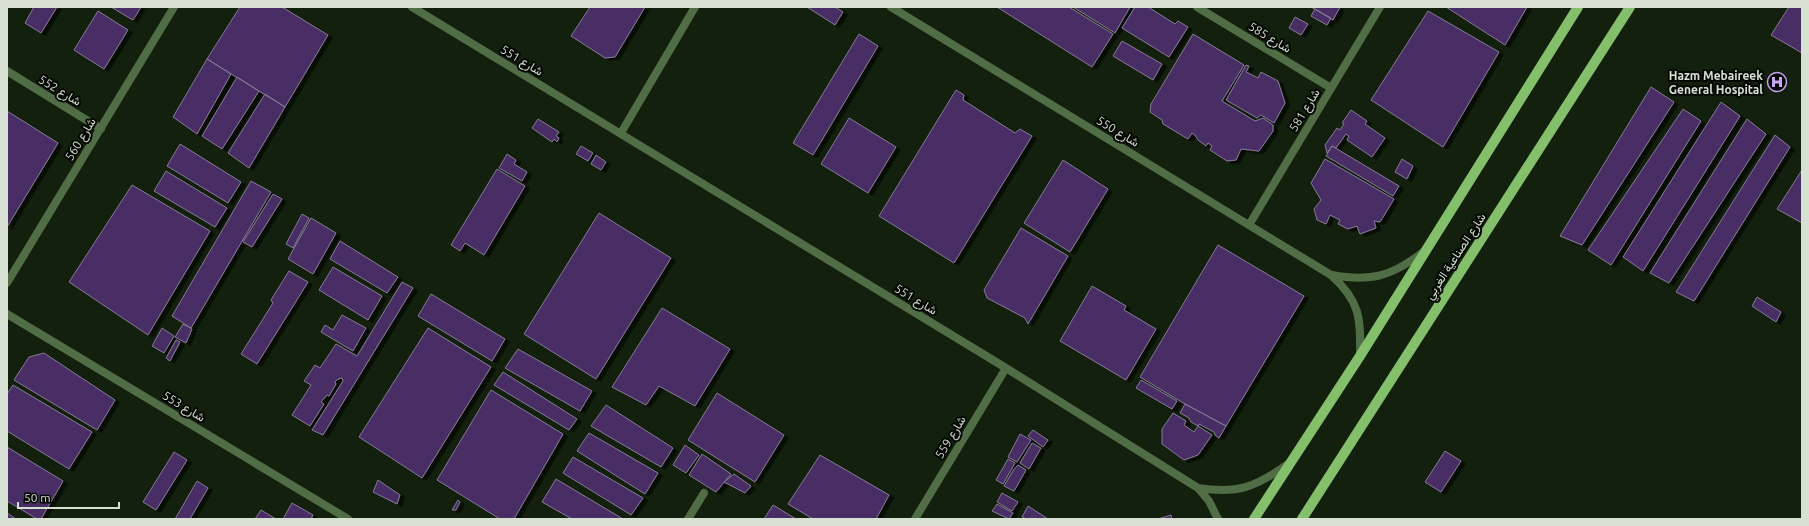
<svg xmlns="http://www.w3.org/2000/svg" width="1809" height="526" font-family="Ubuntu,Vazirmatn,sans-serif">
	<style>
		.building { fill: #482e65; stroke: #847a94; filter: url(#shadow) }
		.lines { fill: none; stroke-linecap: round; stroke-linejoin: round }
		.minor { stroke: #516d45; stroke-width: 8 }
		.primary { stroke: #84c06b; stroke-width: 10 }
		.labels { text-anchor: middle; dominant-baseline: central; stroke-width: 4; stroke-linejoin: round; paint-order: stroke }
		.street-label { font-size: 12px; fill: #d6e0d3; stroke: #040803 }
		.poi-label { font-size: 12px; font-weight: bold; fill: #d6e0d3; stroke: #040803; text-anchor: end }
	</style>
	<defs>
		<filter id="shadow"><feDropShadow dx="4.5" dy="2.5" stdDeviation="0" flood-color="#0009"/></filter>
	</defs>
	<rect width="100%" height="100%" fill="#13200d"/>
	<path class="building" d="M 34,7 L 57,7 L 41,33 L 25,23 Z
		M 111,7 L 141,7 L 133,20 Z
		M 240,7 L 282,7 L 328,35 L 285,107 L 207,59 Z
		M 590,7 L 645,7 L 615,57 L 605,58 L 571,36 Z
		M 807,7 L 835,7 L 843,12 L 835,25 Z
		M 997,7 L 1069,7 L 1113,34 L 1092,67 Z
		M 1073,7 L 1130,7 L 1115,33 Z
		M 1135,7 L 1148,7 L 1175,24 L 1178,21 L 1188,27 L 1169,57 L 1122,28 Z
		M 1311,7 L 1340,7 L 1333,20 Z
		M 1446,7 L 1527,7 L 1505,45 Z
		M 1789,7 L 1802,7 L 1802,53 L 1771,35 Z
		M 1315,9 L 1331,18 L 1327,25 L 1311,16 Z
		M 98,11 L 128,30 L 104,69 L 74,50 Z
		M 1428,11 L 1499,52 L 1443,147 L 1371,100 Z
		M 1295,17 L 1308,24 L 1301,35 L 1289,28 Z
		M 859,34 L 878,46 L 813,155 L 793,143 Z
		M 1193,34 L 1244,65 L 1222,101 L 1255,121 L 1263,118 L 1273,125 L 1273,131 L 1259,151 L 1241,149 L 1236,160 L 1227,161 L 1210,150 L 1212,146 L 1208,143 L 1206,146 L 1198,140 L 1195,135 L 1192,133 L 1188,139 L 1163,124 L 1162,120 L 1150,112 L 1151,104 Z
		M 1122,41 L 1162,64 L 1153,80 L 1113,56 Z
		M 207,59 L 231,74 L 197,134 L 173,117 Z
		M 1246,65 L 1249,66 L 1246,72 L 1258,78 L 1261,72 L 1278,81 L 1285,103 L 1274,123 L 1261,115 L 1257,118 L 1226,100 Z
		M 237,77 L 259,91 L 222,149 L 202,136 Z
		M 1651,87 L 1674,102 L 1582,245 L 1560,236 Z
		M 956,90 L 964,95 L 963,100 L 1015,133 L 1020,129 L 1032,136 L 954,263 L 879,216 Z
		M 265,94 L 285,107 L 249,168 L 228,153 Z
		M 1721,102 L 1740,116 L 1643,271 L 1623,257 Z
		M 1683,109 L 1701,121 L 1611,265 L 1588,250 Z
		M 1351,110 L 1367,121 L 1365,124 L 1385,138 L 1372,157 L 1347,140 L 1349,136 L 1346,134 L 1336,148 L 1332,146 L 1327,153 L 1325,145 L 1337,128 L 1340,130 L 1344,124 L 1342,123 Z
		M 7,111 L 58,143 L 7,227 Z
		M 849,118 L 896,147 L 868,193 L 821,164 Z
		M 538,119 L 559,132 L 556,136 L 559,138 L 557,142 L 554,139 L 552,142 L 532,128 Z
		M 1747,119 L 1766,134 L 1669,283 L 1650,273 Z
		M 1775,135 L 1790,147 L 1694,301 L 1676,292 Z
		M 180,144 L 241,182 L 228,203 L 167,166 Z
		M 581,146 L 593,153 L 588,161 L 576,154 Z
		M 1332,146 L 1399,186 L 1393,196 L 1326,156 Z
		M 507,154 L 516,160 L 514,164 L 527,172 L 522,181 L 499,168 Z
		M 596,155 L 606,162 L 601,170 L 591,164 Z
		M 1325,159 L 1394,199 L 1380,222 L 1374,221 L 1376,228 L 1360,234 L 1357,226 L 1348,229 L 1338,224 L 1340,220 L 1330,215 L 1326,224 L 1317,220 L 1314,209 L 1321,200 L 1311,183 Z
		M 1402,159 L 1413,166 L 1407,179 L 1395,172 Z
		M 1063,160 L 1108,189 L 1070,252 L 1024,223 Z
		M 497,169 L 525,186 L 484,255 L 465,243 L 460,251 L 451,245 Z
		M 1802,170 L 1802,223 L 1777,209 Z
		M 166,171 L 227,208 L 215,227 L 154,191 Z
		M 251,181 L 271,192 L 191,328 L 172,316 Z
		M 132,185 L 210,231 L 148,335 L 69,282 Z
		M 273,194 L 282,199 L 252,247 L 243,242 Z
		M 599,213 L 671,258 L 596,379 L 524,334 Z
		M 302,214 L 309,218 L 293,248 L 286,244 Z
		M 311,218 L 336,233 L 313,274 L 288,259 Z
		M 1021,228 L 1068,256 L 1028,324 L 1025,318 L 987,298 L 984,290 Z
		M 340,241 L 398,277 L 387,293 L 330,259 Z
		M 1218,245 L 1304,296 L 1226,426 L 1185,404 L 1140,377 Z
		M 333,267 L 382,296 L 368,320 L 319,290 Z
		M 289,271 L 308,282 L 257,364 L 241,354 L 273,303 L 271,300 Z
		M 402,282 L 413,288 L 323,435 L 312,430 L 343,381 L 342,378 L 338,379 L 335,382 L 336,384 L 329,396 L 327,395 L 321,402 L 324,404 L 310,426 L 292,415 L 311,385 L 304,381 L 315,365 L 320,368 L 336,344 L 357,356 Z
		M 1092,286 L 1126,306 L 1124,310 L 1156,329 L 1126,380 L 1060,341 Z
		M 431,294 L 505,339 L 492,361 L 418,316 Z
		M 1757,297 L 1781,312 L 1776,322 L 1752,306 Z
		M 662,308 L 730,349 L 695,406 L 659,386 L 646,405 L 612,387 Z
		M 342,315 L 366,328 L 353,351 L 321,332 L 325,325 L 333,330 Z
		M 183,324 L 192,329 L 186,343 L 175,337 Z
		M 162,328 L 174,336 L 164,353 L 152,346 Z
		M 428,328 L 491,367 L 422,478 L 359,437 Z
		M 176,340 L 180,342 L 170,361 L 166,358 Z
		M 518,349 L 592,391 L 580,411 L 505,368 Z
		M 44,353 L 115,400 L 97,430 L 14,380 L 29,357 Z
		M 503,372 L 577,419 L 569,430 L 494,385 Z
		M 1141,380 L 1177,401 L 1172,409 L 1136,388 Z
		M 13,385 L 92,432 L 69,469 L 7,431 L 7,394 Z
		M 491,390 L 563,434 L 514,519 L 500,519 L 437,480 Z
		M 717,393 L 784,435 L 755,482 L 688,440 Z
		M 1185,404 L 1226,426 L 1219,438 L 1215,435 L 1214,432 L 1199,424 L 1198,426 L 1191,422 L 1189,418 L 1180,413 Z
		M 606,405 L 673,448 L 661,467 L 591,426 Z
		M 1173,413 L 1186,421 L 1184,425 L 1194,432 L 1198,426 L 1212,435 L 1198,455 L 1184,460 L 1162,444 L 1162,429 Z
		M 1033,430 L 1048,440 L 1043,447 L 1028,436 Z
		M 589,433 L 658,473 L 645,494 L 577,451 Z
		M 1020,434 L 1031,440 L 1017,462 L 1008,457 Z
		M 1032,443 L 1041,448 L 1029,469 L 1020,463 Z
		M 685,445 L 699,455 L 686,473 L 673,465 Z
		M 7,447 L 63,481 L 41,519 L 37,519 L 7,501 Z
		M 1445,451 L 1461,461 L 1441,492 L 1425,482 Z
		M 174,452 L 187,460 L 156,510 L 143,502 Z
		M 702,454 L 731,474 L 716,492 L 689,475 Z
		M 820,455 L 889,495 L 876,519 L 813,519 L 788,504 Z
		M 573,457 L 643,498 L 631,515 L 563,473 Z
		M 1008,459 L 1015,463 L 1003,484 L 996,480 Z
		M 1018,465 L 1026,470 L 1014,491 L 1004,486 L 1014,469 Z
		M 734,474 L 751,486 L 745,493 L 724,482 Z
		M 556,479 L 623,519 L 572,519 L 542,502 Z
		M 378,480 L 400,495 L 397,504 L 373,492 Z
		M 197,481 L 208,488 L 190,519 L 175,519 Z
		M 1002,493 L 1018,502 L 1012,511 L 997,502 Z
		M 458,500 L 460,502 L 456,510 L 452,510 Z
		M 292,503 L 313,515 L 311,519 L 283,519 Z
		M 997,504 L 1013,513 L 1009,519 L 992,511 Z
		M 773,505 L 796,519 L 764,519 Z
		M 1028,506 L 1048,519 L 1026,519 L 1022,517 Z
		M 261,510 L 276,519 L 255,519 Z
		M 7,513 L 16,519 L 7,519 Z
		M 1171,515 L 1172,519 L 1158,519 Z"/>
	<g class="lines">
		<path class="minor" d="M 412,7 L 1006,368 L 1198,488 L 1209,501 L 1218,519
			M 891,7 L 1331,275 C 1360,301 1361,318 1360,356
			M 1197,7 L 1331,88
			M 7,71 L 101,129
			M 621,133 L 695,7
			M 1249,225 L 1380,7
			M 1332,275 C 1371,282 1393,276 1423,252
			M 7,283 L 174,7
			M 7,314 L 348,519
			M 1198,488 C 1238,494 1256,487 1288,464
			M 688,519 L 704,493
			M 915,519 L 1006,368"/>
		<path class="primary" d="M 1254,519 L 1360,356 L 1578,7
			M 1302,519 L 1630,7"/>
	</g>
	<defs>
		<symbol id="hospital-ring" viewBox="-11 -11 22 22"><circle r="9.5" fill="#040803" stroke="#c6a6f0" stroke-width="1.5"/><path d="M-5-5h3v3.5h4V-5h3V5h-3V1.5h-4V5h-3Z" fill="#c6a6f0"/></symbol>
	</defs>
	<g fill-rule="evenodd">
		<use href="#hospital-ring" x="1766" y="71" width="22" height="22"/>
	</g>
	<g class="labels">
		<g class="street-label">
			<text transform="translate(1270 37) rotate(31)">شارع 585</text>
			<text transform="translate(522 60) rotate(31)">شارع 551</text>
			<text transform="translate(60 90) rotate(31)">شارع 552</text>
			<text transform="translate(1304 110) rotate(-59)">شارع 581</text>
			<text transform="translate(1118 131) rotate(31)">شارع 550</text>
			<text transform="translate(80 139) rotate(-59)">شارع 560</text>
			<text transform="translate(1455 256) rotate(-57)">شارع الصناعية الغربي</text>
			<text transform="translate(916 299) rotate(31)">شارع 551</text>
			<text transform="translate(184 406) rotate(31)">شارع 553</text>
			<text transform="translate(950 437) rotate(-59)">شارع 559</text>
		</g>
		<g class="poi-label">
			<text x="1763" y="75">Hazm Mebaireek<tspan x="1763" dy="14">General Hospital</tspan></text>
		</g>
	</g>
	<rect width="1809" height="526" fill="none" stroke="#d6e0d3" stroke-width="16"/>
	<path d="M18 502v6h101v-6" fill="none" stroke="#d6e0d3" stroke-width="2"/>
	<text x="24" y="502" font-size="12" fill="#d6e0d3" stroke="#040803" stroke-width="3" paint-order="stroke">50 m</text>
</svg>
